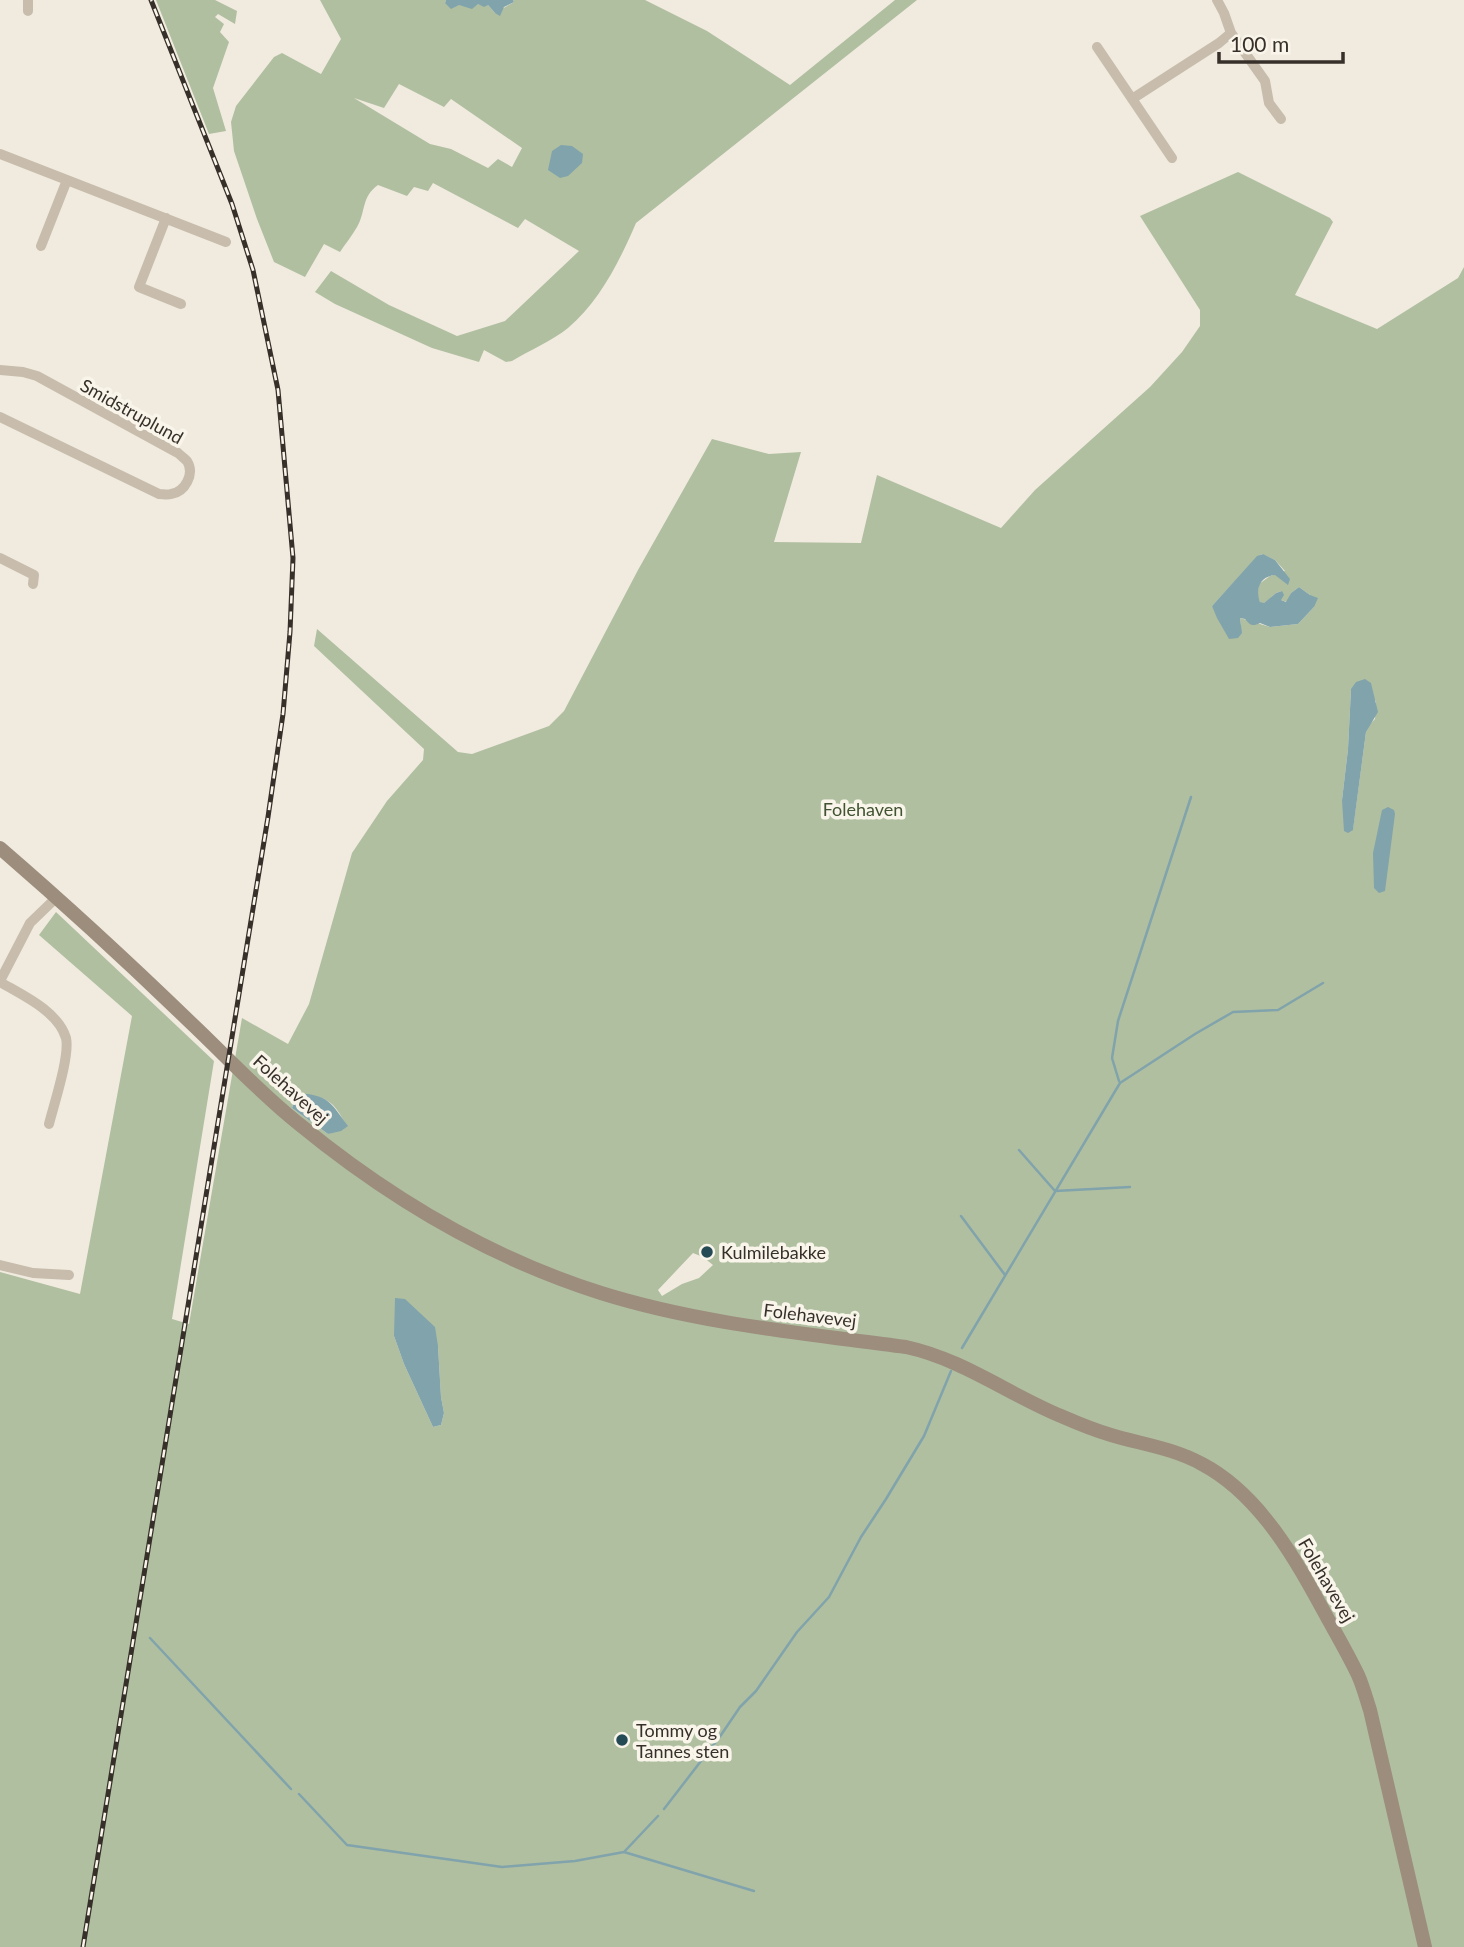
<svg xmlns="http://www.w3.org/2000/svg" width="1464" height="1947" font-family="Lato,sans-serif">
	<style>
		.green { fill: #b0bfa0; fill-rule: evenodd }
		.water { fill: #80a3ac }
		.lines { fill: none; stroke-linecap: round; stroke-linejoin: round }
		.stream { stroke: #80a3ac; stroke-width: 2.5 }
		.street { stroke: #c8bdac; stroke-width: 10 }
		.secondary { stroke: #9c8d7d; stroke-width: 14 }
		.rail-casing { stroke: #37302a; stroke-width: 5 }
		.rail { stroke: #f9f5eb; stroke-width: 2.5; stroke-dasharray: 8; stroke-linecap: butt }
		.poi-dot { fill: #234a55; stroke: #f9f5eb; stroke-width: 2.5 }
		.labels { text-anchor: middle; dominant-baseline: central; stroke-width: 7; stroke-linejoin: round; paint-order: stroke }
		.street-label { font-size: 18px; fill: #37302a; stroke: #f9f5eb }
		.park-label { font-size: 18px; fill: #415330; stroke: #f9f5eb }
		.poi-label { font-size: 18px; fill: #37302a; stroke: #f9f5eb; text-anchor: start }
	</style>
	<rect width="100%" height="100%" fill="#f1ebdf"/>
	<path class="green" d="M 156,0 L 215,0 L 237,11 L 235,24 L 218,14 L 215,17 L 224,24 L 220,32 L 229,42 L 213,88 L 226,131 L 209,134 Z
		M 320,0 L 446,0 L 445,3 L 467,6 L 477,4 L 488,5 L 495,13 L 514,2 L 513,0 L 645,0 L 707,31 L 790,85 L 895,0 L 917,0 L 636,223 C 620,260 600,301 568,328 C 552,341 530,350 512,361 L 506,362 L 484,350 L 479,362 L 432,348 L 335,304 L 315,292 L 331,271 L 389,305 L 457,336 L 505,321 L 579,251 L 525,219 L 518,228 L 433,183 L 428,191 L 414,187 L 407,196 L 378,185 C 361,197 366,212 357,227 C 352,236 345,244 340,252 L 324,244 L 305,277 L 274,262 L 257,219 L 234,151 L 231,122 L 236,106 L 274,57 L 282,53 L 321,74 L 341,39 ZM 399,84 L 444,107 L 451,99 L 522,148 L 512,167 L 498,159 L 488,168 L 451,149 L 430,144 L 354,98 L 384,108 Z
		M 1238,172 L 1330,218 L 1333,222 L 1295,295 L 1377,329 L 1458,278 L 1464,267 L 1464,1947 L 0,1947 L 0,1272 L 80,1294 L 132,1016 L 39,935 L 56,912 L 214,1061 L 172,1319 L 189,1324 L 242,1018 L 288,1044 L 309,1004 L 352,853 L 387,801 L 423,760 L 424,749 L 314,646 L 317,629 L 458,752 L 472,754 L 549,726 L 564,711 L 638,570 L 712,439 L 769,454 L 801,452 L 774,542 L 861,543 L 877,475 L 1001,528 L 1035,490 L 1150,387 L 1182,352 L 1200,326 L 1200,310 L 1140,216 ZM 1262,554 L 1275,560 L 1285,571 L 1270,576 L 1259,584 L 1257,596 L 1260,602 L 1263,604 L 1276,593 L 1282,591 L 1281,600 L 1287,602 L 1291,593 L 1299,587 L 1310,595 L 1314,607 L 1298,624 L 1270,627 L 1240,618 L 1241,626 L 1212,606 L 1257,557 ZM 1351,689 L 1374,698 L 1376,702 L 1375,719 L 1369,725 L 1366,732 L 1353,829 L 1342,800 L 1348,749 ZM 317,1097 C 334,1100 339,1113 347,1126 L 328,1134 L 292,1108 L 293,1105 ZM 693,1253 L 703,1257 L 713,1265 L 699,1278 L 682,1284 L 662,1296 L 658,1290 ZM 394,1336 L 438,1346 L 441,1397 L 444,1413 L 441,1425 L 433,1427 L 404,1364 Z"/>
	<path class="water" d="M 446,0 L 513,0 L 514,2 L 504,7 L 500,16 L 495,13 L 488,5 L 484,7 L 478,4 L 472,9 L 459,5 L 451,9 L 445,3 Z
		M 561,145 L 572,146 L 583,154 L 582,163 L 568,176 L 560,178 L 548,170 L 552,151 Z
		M 1263,554 L 1275,560 L 1290,579 L 1288,585 L 1275,575 C 1260,576 1255,589 1260,602 L 1264,603 L 1276,593 L 1282,591 L 1284,595 L 1281,600 L 1286,602 L 1291,593 L 1299,587 L 1310,595 L 1318,598 L 1314,607 L 1298,624 L 1270,627 L 1260,623 C 1252,627 1250,625 1245,619 L 1240,618 L 1242,633 L 1238,638 L 1229,639 L 1217,618 L 1212,606 L 1257,556 Z
		M 1365,679 L 1371,683 L 1378,712 L 1366,732 L 1353,830 L 1348,833 L 1344,831 L 1342,800 L 1348,749 L 1351,689 L 1356,682 Z
		M 1388,807 L 1394,810 L 1395,814 L 1385,891 L 1379,893 L 1374,888 L 1373,853 L 1382,810 Z
		M 297,1093 C 329,1095 330,1102 348,1126 L 341,1131 L 328,1134 L 292,1108 L 293,1105 L 292,1096 Z
		M 395,1298 L 405,1299 L 435,1327 L 438,1346 L 441,1397 L 444,1413 L 441,1425 L 433,1427 L 404,1364 L 394,1336 Z"/>
	<g class="lines">
		<path class="stream" d="M 1119,1081 L 1112,1058 L 1118,1021 L 1191,797
			M 1019,1150 L 1055,1191 L 1130,1187
			M 961,1216 L 1005,1275
			M 962,1348 L 1120,1083 L 1195,1034 L 1233,1012 L 1278,1010 L 1323,983
			M 150,1638 L 291,1789
			M 299,1794 L 347,1845 L 502,1867 L 575,1861 L 624,1852 L 658,1816
			M 664,1809 L 721,1735 L 740,1707 L 756,1691 L 797,1632 L 829,1597 L 861,1537 L 886,1499 L 924,1436 L 951,1371
			M 624,1852 L 754,1891"/>
		<path class="street" d="M 28,11 L 28,0
			M 1231,33 L 1265,81 L 1269,103 L 1281,119
			M 1097,47 L 1172,158
			M 1132,99 L 1219,43 L 1231,33 L 1224,13 L 1217,0
			M 0,154 L 226,242
			M 166,218 L 139,287 L 181,304
			M 41,246 L 67,180
			M 0,370 L 23,372 L 37,376 L 178,453 C 179,454 186,460 187,461 C 195,474 185,492 171,494 C 167,495 163,494 159,494 L 0,417
			M 0,558 L 34,575 L 33,584
			M 0,981 L 30,923 L 57,897
			M 0,982 C 22,995 58,1011 66,1038 C 70,1056 54,1104 49,1124
			M 0,1265 L 33,1273 L 69,1275"/>
		<path class="secondary" d="M 0,848 C 65,904 128,962 190,1022 C 226,1056 260,1093 299,1124 C 388,1197 490,1258 601,1293 C 700,1324 803,1333 906,1347 C 962,1359 1008,1394 1061,1416 C 1077,1423 1094,1430 1111,1435 C 1141,1444 1173,1448 1202,1464 C 1261,1495 1297,1562 1328,1619 C 1338,1637 1349,1656 1358,1675 C 1363,1686 1366,1698 1370,1710 L 1425,1947"/>
		<defs>
			<path id="rail" d="M 83,1947 L 268,817 L 283,714 L 290,632 L 293,558 L 278,390 L 253,270 L 232,204 L 151,0"/>
		</defs>
		<use href="#rail" class="rail-casing"/>
		<use href="#rail" class="rail"/>
	</g>
	<g class="poi-dot">
		<circle cx="707" cy="1252" r="7"/>
		<circle cx="622" cy="1740" r="7"/>
	</g>
	<g class="labels">
		<g class="street-label">
			<text transform="translate(132 411) rotate(29)">Smidstruplund</text>
			<text transform="translate(291 1089) rotate(42)">Folehavevej</text>
			<text transform="translate(810 1315) rotate(7)">Folehavevej</text>
			<text transform="translate(1327 1580) rotate(60)">Folehavevej</text>
		</g>
		<g class="park-label">
			<text x="863" y="809">Folehaven</text>
		</g>
		<g class="poi-label">
			<text x="721" y="1252">Kulmilebakke</text>
			<text x="636" y="1730">Tommy og<tspan x="636" dy="21">Tannes sten</tspan></text>
		</g>
	</g>
	<path d="M1219 52v10h124v-10" fill="none" stroke="#37302a" stroke-width="3.5"/>
	<text x="1230" y="52" font-size="21" fill="#37302a" stroke="#f9f5eb" stroke-width="5" paint-order="stroke">100 m</text>
</svg>
